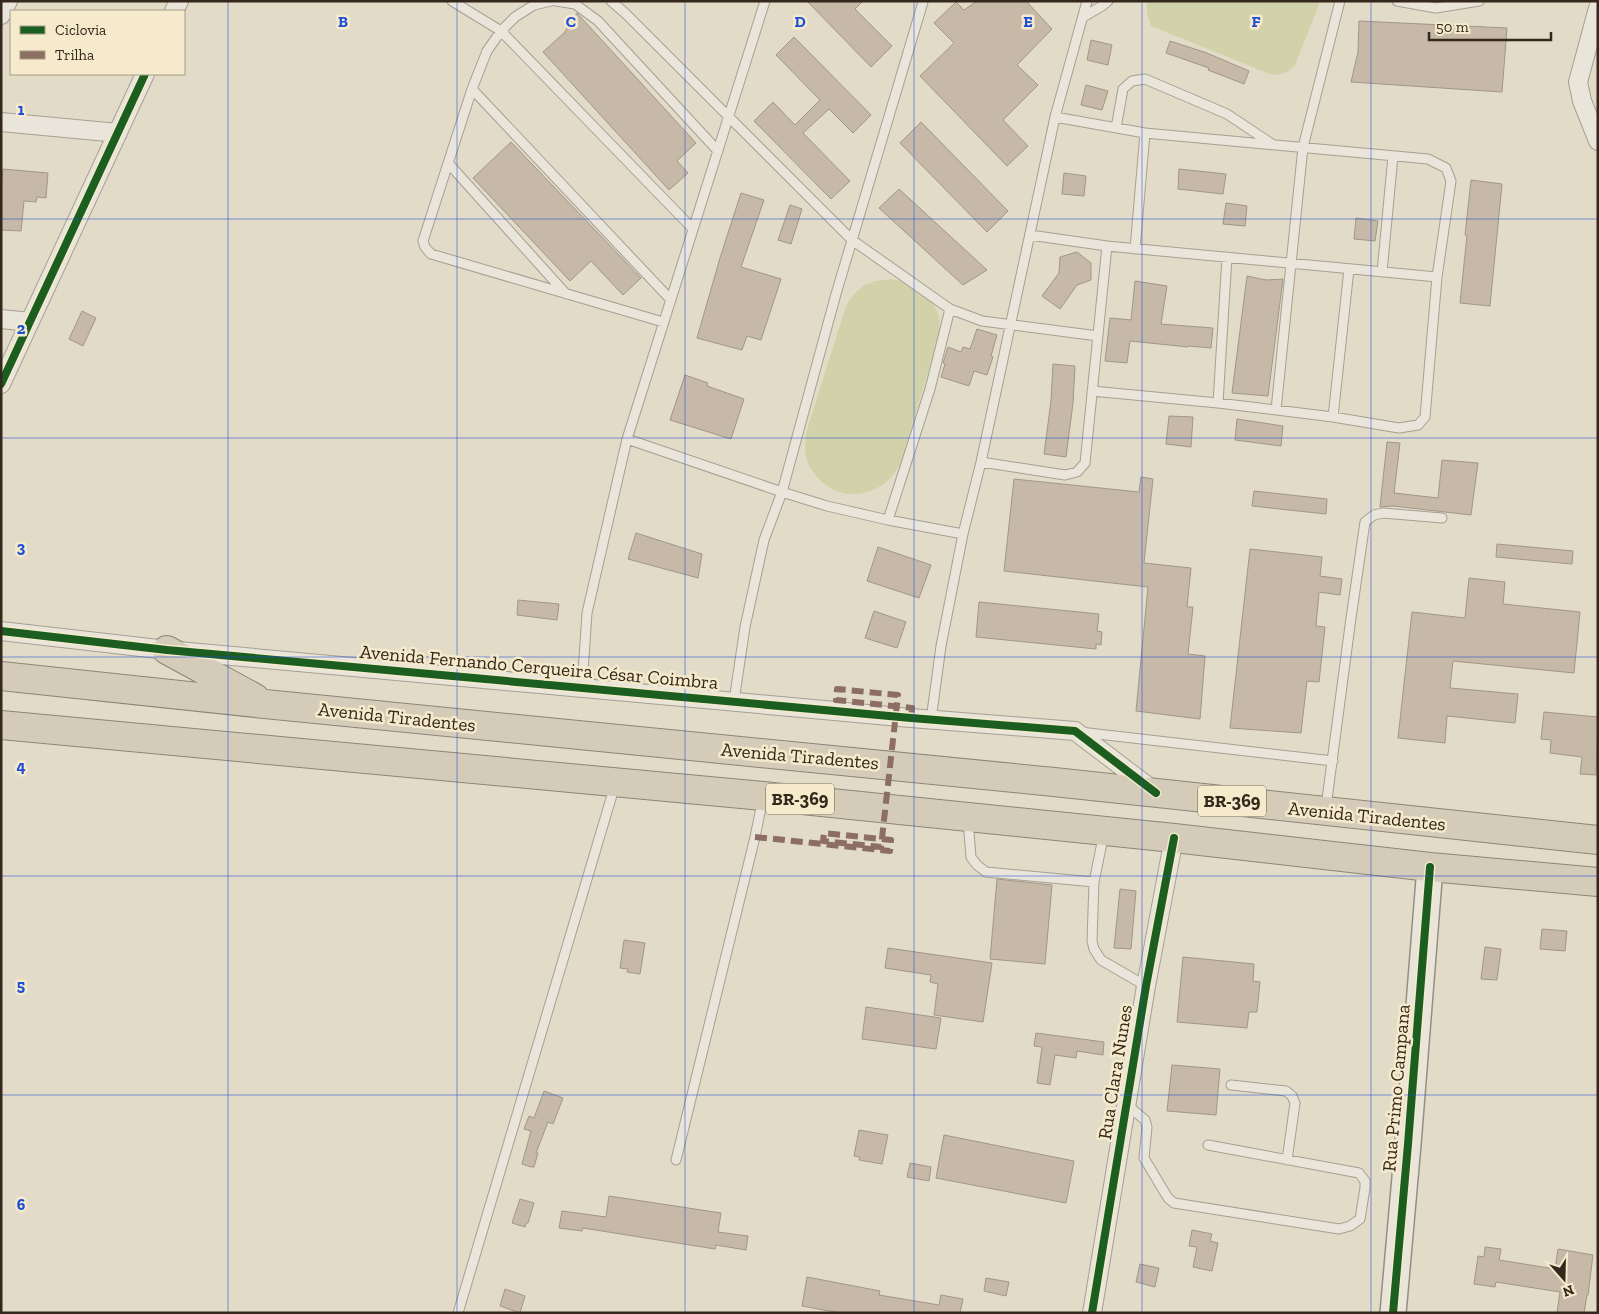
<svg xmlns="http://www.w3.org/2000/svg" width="1599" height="1314" font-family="'Zilla Slab',serif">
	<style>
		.green { fill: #d1d2a9 }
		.building { fill: #c6b9a8; stroke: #a29687 }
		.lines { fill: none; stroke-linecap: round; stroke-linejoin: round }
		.lane-casing { stroke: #a79f91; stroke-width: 11 }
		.street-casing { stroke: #a79f91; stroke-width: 20 }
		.secondary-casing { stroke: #968f81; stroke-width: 28 }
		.highway-casing { stroke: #8c8578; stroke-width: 30 }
		.lane { stroke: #eae5da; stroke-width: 9 }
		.street { stroke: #eae5da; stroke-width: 18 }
		.secondary { stroke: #eae5da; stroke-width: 25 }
		.highway { stroke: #d5cbb9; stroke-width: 28 }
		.quiet { stroke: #8d6e63; stroke-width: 6; stroke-dasharray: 12 6; stroke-linecap: butt }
		.cycleway-casing { stroke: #f5eacc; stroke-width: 11 }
		.cycleway { stroke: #1b5e20; stroke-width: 8 }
		.grid { fill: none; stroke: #1d4ed8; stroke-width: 1; stroke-opacity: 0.55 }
		.labels { text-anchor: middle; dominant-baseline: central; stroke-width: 5; stroke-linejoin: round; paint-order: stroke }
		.shield { fill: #f5eacc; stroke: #6e6250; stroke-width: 1 }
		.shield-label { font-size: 18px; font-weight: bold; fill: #34271b }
		.street-label { font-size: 19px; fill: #34271b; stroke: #f5eacc }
		.grid-label { font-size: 16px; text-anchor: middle; font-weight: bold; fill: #1d4ed8; stroke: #f5eacc; stroke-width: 5; stroke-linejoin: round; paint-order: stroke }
	</style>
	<rect width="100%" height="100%" fill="#e2dbc7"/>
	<path class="green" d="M 1147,1 L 1319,1 L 1319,5 L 1295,65 C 1288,74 1282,74 1272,75 L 1151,26 L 1147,14 Z
		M 892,279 C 912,282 933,295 939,317 C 940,322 939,327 940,332 L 900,465 C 894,474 888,482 879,487 C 855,500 830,495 814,473 C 812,470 809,467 808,464 C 804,454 805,443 806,433 L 846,306 C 859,285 867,281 892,279 Z"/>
	<path class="building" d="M 807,1 L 863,1 L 855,9 L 892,46 L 871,67 Z
		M 977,1 L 1026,1 L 1052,29 L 1017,65 L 1038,85 L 1003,120 L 1028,146 L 1007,166 L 920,76 L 954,43 L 934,23 L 956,2 L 964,10 Z
		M 577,13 L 696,143 L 677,161 L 688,173 L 669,190 L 543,52 L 564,33 Z
		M 1359,21 L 1507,28 L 1502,92 L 1351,82 L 1358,52 Z
		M 794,37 L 871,115 L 853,133 L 829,109 L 803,133 L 850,181 L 831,199 L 754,121 L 773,102 L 795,125 L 820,100 L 776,55 Z
		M 1091,40 L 1112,45 L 1108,65 L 1087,60 Z
		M 1170,41 L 1207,53 L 1249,71 L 1244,84 L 1208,70 L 1209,68 L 1166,53 Z
		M 1086,85 L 1108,91 L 1102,110 L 1081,105 Z
		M 921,122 L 1008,211 L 987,232 L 900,143 Z
		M 511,142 L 641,278 L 623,295 L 591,261 L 570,281 L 473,178 Z
		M 3,169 L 48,173 L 46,198 L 37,197 L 36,202 L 24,201 L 21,231 L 1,230 L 1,190 Z
		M 1179,169 L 1226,174 L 1223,194 L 1178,189 Z
		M 1064,173 L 1086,176 L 1084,196 L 1062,194 Z
		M 1471,180 L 1502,184 L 1490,306 L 1460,303 L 1467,235 L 1465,235 Z
		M 899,189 L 987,270 L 963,285 L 879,208 Z
		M 741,193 L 764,200 L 741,267 L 781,279 L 761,340 L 747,336 L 742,350 L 697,338 L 720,258 Z
		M 1226,203 L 1247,206 L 1245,226 L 1223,224 Z
		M 790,205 L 802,209 L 791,244 L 778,240 Z
		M 1356,218 L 1378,221 L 1375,241 L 1354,239 Z
		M 1077,252 L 1091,263 L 1091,280 L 1077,285 L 1060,309 L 1042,296 L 1059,273 L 1060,257 Z
		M 1247,276 L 1266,280 L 1283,279 L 1268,396 L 1232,393 Z
		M 1135,281 L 1167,286 L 1161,324 L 1213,328 L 1211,348 L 1188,346 L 1188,347 L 1130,341 L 1127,363 L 1105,361 L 1110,318 L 1131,320 Z
		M 82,311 L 96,318 L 83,346 L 69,339 Z
		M 977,329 L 997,335 L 991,356 L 993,357 L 987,375 L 974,371 L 969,386 L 941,377 L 945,364 L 943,363 L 948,347 L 961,352 L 963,347 L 970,349 Z
		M 1053,364 L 1075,366 L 1073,403 L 1066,457 L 1044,454 L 1051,401 Z
		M 685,375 L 708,383 L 707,386 L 744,399 L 731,439 L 670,420 Z
		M 1169,416 L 1193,417 L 1191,447 L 1166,444 Z
		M 1237,419 L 1283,426 L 1281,446 L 1235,440 Z
		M 1387,442 L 1400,443 L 1394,493 L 1438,498 L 1442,460 L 1478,463 L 1471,515 L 1393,506 L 1380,507 Z
		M 1141,477 L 1153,479 L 1144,563 L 1191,568 L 1187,607 L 1193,607 L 1188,654 L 1205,656 L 1200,719 L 1136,711 L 1148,587 L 1004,571 L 1014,479 L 1139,492 Z
		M 1254,491 L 1327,499 L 1326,514 L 1252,506 Z
		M 636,533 L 702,554 L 698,578 L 628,559 Z
		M 1497,544 L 1573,551 L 1572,564 L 1496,557 Z
		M 878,547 L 931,565 L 919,598 L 867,581 Z
		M 1250,549 L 1322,557 L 1320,576 L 1342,579 L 1340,595 L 1319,592 L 1316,626 L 1325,627 L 1319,682 L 1307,681 L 1301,733 L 1230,728 Z
		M 1469,578 L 1505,582 L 1503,604 L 1580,612 L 1574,673 L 1453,661 L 1450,688 L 1518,694 L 1515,723 L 1447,716 L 1445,743 L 1398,738 L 1412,612 L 1465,618 Z
		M 518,600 L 559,604 L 557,620 L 517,615 Z
		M 979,602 L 1099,614 L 1097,631 L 1102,632 L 1101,645 L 1096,644 L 1096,649 L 976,637 Z
		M 874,611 L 906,622 L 897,648 L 865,638 Z
		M 1544,712 L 1598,717 L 1596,775 L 1580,774 L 1582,757 L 1550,753 L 1551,740 L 1541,739 Z
		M 997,879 L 1052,885 L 1045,964 L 990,959 Z
		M 1120,889 L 1136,891 L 1131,949 L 1114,948 Z
		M 1542,929 L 1567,931 L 1565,951 L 1540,949 Z
		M 624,940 L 645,943 L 640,974 L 627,972 L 628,969 L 620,968 Z
		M 1485,947 L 1501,949 L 1497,980 L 1481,979 Z
		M 888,948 L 992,963 L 983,1022 L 934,1015 L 938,984 L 930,982 L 931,975 L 885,968 Z
		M 1183,957 L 1254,964 L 1253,981 L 1260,982 L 1257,1012 L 1249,1012 L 1247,1028 L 1177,1022 Z
		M 866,1007 L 941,1018 L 936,1049 L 862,1039 Z
		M 1036,1033 L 1104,1042 L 1103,1055 L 1077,1051 L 1076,1058 L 1055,1055 L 1050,1085 L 1037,1083 L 1042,1047 L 1034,1046 Z
		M 1172,1065 L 1220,1069 L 1216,1115 L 1167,1111 Z
		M 544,1091 L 563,1098 L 553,1124 L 548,1122 L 536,1153 L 538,1153 L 534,1167 L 531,1167 L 522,1164 L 531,1131 L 524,1129 L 529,1116 L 534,1118 Z
		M 859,1130 L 888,1135 L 882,1164 L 859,1160 L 860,1157 L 854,1156 Z
		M 944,1135 L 1074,1161 L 1066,1203 L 936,1178 Z
		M 910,1163 L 931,1167 L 929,1181 L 907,1177 Z
		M 609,1196 L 721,1213 L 718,1232 L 748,1236 L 746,1250 L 716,1245 L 715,1249 L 583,1228 L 582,1231 L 559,1228 L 562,1211 L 606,1217 Z
		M 520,1199 L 534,1203 L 528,1223 L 526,1223 L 525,1227 L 512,1223 Z
		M 1192,1230 L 1212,1234 L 1210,1241 L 1218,1243 L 1212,1271 L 1193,1267 L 1197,1247 L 1189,1246 Z
		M 1485,1247 L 1501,1249 L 1499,1260 L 1555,1269 L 1558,1249 L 1593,1255 L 1588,1295 L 1587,1295 L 1584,1313 L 1557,1313 L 1560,1292 L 1496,1282 L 1495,1287 L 1474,1284 L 1478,1256 L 1484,1257 Z
		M 1140,1264 L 1159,1268 L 1155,1287 L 1136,1282 Z
		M 807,1277 L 880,1291 L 879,1295 L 939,1305 L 941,1295 L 963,1299 L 960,1313 L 840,1313 L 802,1306 Z
		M 986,1278 L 1009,1282 L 1006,1296 L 984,1291 Z
		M 505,1289 L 525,1296 L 520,1313 L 500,1306 Z"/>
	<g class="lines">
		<defs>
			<path id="lane" d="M 452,1 L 501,31 L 693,229
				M 551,1 L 534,5 L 515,17 L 501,31 L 487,51 L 472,89 L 423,241 L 425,247 L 431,254 L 663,322
				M 556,1 L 575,4 L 598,21 L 718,151
				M 611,1 L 625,13 L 852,240 L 950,309 L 982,321 L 1098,336
				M 1397,1 L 1436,8 L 1479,1
				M 1083,17 L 1102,6 L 1108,1
				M 472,89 L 671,300
				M 1055,117 L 1145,133 L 1428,159 L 1446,168 L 1451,181 L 1437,277 L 1425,417 L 1418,425 L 1399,428 L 1333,417 L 1218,403 L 1092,391
				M 1116,128 L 1123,89 L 1132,81 L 1145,79 L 1227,114 L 1272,144
				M 449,164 L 566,294
				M 1030,235 L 1107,246
				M 1135,249 L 1145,133
				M 1382,272 L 1393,156
				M 1218,403 L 1227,257
				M 1276,410 L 1303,147 L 1340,1
				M 1333,417 L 1349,269
				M 627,439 L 782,492 L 836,294 L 923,2
				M 981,462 L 1065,475 L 1077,472 L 1085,463 L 1107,246 L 1437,277
				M 888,520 L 930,389 L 950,309
				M 582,687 L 587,613 L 627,439 L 765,1
				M 734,701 L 745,627 L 764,540 L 782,492 L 827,506 L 888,520 L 963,534 L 981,462 L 1055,117 L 1087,1
				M 931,720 L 941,646 L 963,534
				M 1080,732 L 1333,761
				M 1326,807 L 1351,618 L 1365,522 L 1374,515 L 1383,513 L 1442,518
				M 968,820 L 971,857 L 977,865 L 986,872 L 1094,882
				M 1104,833 L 1094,882 L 1092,941 L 1094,949 L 1101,960 L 1146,986
				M 1231,1085 L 1286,1091 L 1292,1096 L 1295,1103 L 1287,1160
				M 1126,1104 L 1145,1120 L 1147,1127 L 1144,1158 L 1168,1198 L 1174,1203 L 1339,1229 L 1350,1226 L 1360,1219 L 1365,1188 L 1365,1181 L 1359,1173 L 1208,1145
				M 676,1160 L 755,837 L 763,798
				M 458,1313 L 615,785"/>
			<path id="street" d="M 1598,8 L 1578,82 L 1582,101 L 1598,141
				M 174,11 L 179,1
				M 1,15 L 8,1
				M 1,122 L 118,133
				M 1,319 L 30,322
				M 1,384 L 145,74
				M 1,631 L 167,650 L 911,718 L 1075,731 L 1154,791
				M 1092,1313 L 1146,986 L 1174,838"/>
			<path id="secondary" d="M 1393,1313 L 1408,1144 L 1430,867"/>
			<path id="highway" d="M 167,650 L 255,698
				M 1,676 L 265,704 L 1054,782 L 1598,840
				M 1,725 L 763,796 L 1174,838 L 1430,867 L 1598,882"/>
		</defs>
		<use href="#lane" class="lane-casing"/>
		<use href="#street" class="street-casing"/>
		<use href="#secondary" class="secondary-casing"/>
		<use href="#highway" class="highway-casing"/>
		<use href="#lane" class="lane"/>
		<use href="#street" class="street"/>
		<use href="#secondary" class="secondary"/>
		<use href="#highway" class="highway"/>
		<path class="quiet" d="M 755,837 L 890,851 L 891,840 L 824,833 L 823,841 L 881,847 L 898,695 L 837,689 L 836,700 L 912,708 L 911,718"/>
		<defs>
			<path id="cycleway" d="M 1,384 L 145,74
				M 1,631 L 167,650 L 911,718 L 1075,731 L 1156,793
				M 1092,1313 L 1146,986 L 1174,838
				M 1393,1313 L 1408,1144 L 1430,867"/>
		</defs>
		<use href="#cycleway" class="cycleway-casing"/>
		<use href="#cycleway" class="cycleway"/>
	</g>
	<path class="grid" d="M 228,1 L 228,1313M 457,1 L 457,1313M 685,1 L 685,1313M 914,1 L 914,1313M 1142,1 L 1142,1313M 1371,1 L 1371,1313M 1,219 L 1598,219M 1,438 L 1598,438M 1,657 L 1598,657M 1,876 L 1598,876M 1,1095 L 1598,1095"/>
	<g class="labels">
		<g class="shield">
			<rect x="766" y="783.5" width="68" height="31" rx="4"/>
			<rect x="1198" y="785.5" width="68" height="31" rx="4"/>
		</g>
		<g class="shield-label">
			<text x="800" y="799">BR-369</text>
			<text x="1232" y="801">BR-369</text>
		</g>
		<g class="street-label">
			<text transform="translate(539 667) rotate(5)">Avenida Fernando Cerqueira César Coimbra</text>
			<text transform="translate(397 717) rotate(6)">Avenida Tiradentes</text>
			<text transform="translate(800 756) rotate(5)">Avenida Tiradentes</text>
			<text transform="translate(1367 816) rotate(6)">Avenida Tiradentes</text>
			<text transform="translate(1115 1072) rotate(-81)">Rua Clara Nunes</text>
			<text transform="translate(1396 1088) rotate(-85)">Rua Primo Campana</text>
		</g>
	</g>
	<g class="grid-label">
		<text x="343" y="27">B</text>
		<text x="571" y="27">C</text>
		<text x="800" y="27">D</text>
		<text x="1028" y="27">E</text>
		<text x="1256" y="27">F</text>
		<text x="21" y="115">1</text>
		<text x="21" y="334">2</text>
		<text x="21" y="553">3</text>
		<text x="21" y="772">4</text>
		<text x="21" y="991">5</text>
		<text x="21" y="1210">6</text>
	</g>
	<rect width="1599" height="1314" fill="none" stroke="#34271b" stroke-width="5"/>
	<rect x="10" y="10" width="175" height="65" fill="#f5eacc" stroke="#a89c85"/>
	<rect x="20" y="26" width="25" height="8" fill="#1b5e20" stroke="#a89c85"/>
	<text x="55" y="35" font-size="15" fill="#34271b">Ciclovia</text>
	<rect x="20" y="51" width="25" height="8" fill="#8d6e63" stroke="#a89c85"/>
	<text x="55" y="60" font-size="15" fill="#34271b">Trilha</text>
	<g transform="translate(1564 1279) rotate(160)" stroke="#f5eacc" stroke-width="4" paint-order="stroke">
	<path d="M0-4L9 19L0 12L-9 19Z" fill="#34271b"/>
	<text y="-8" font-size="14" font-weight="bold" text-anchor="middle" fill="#34271b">N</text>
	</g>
	<path d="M1429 32v8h122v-8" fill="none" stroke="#34271b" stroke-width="2.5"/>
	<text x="1436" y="32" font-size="15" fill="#34271b" stroke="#f5eacc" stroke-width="4" paint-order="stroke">50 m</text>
</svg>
